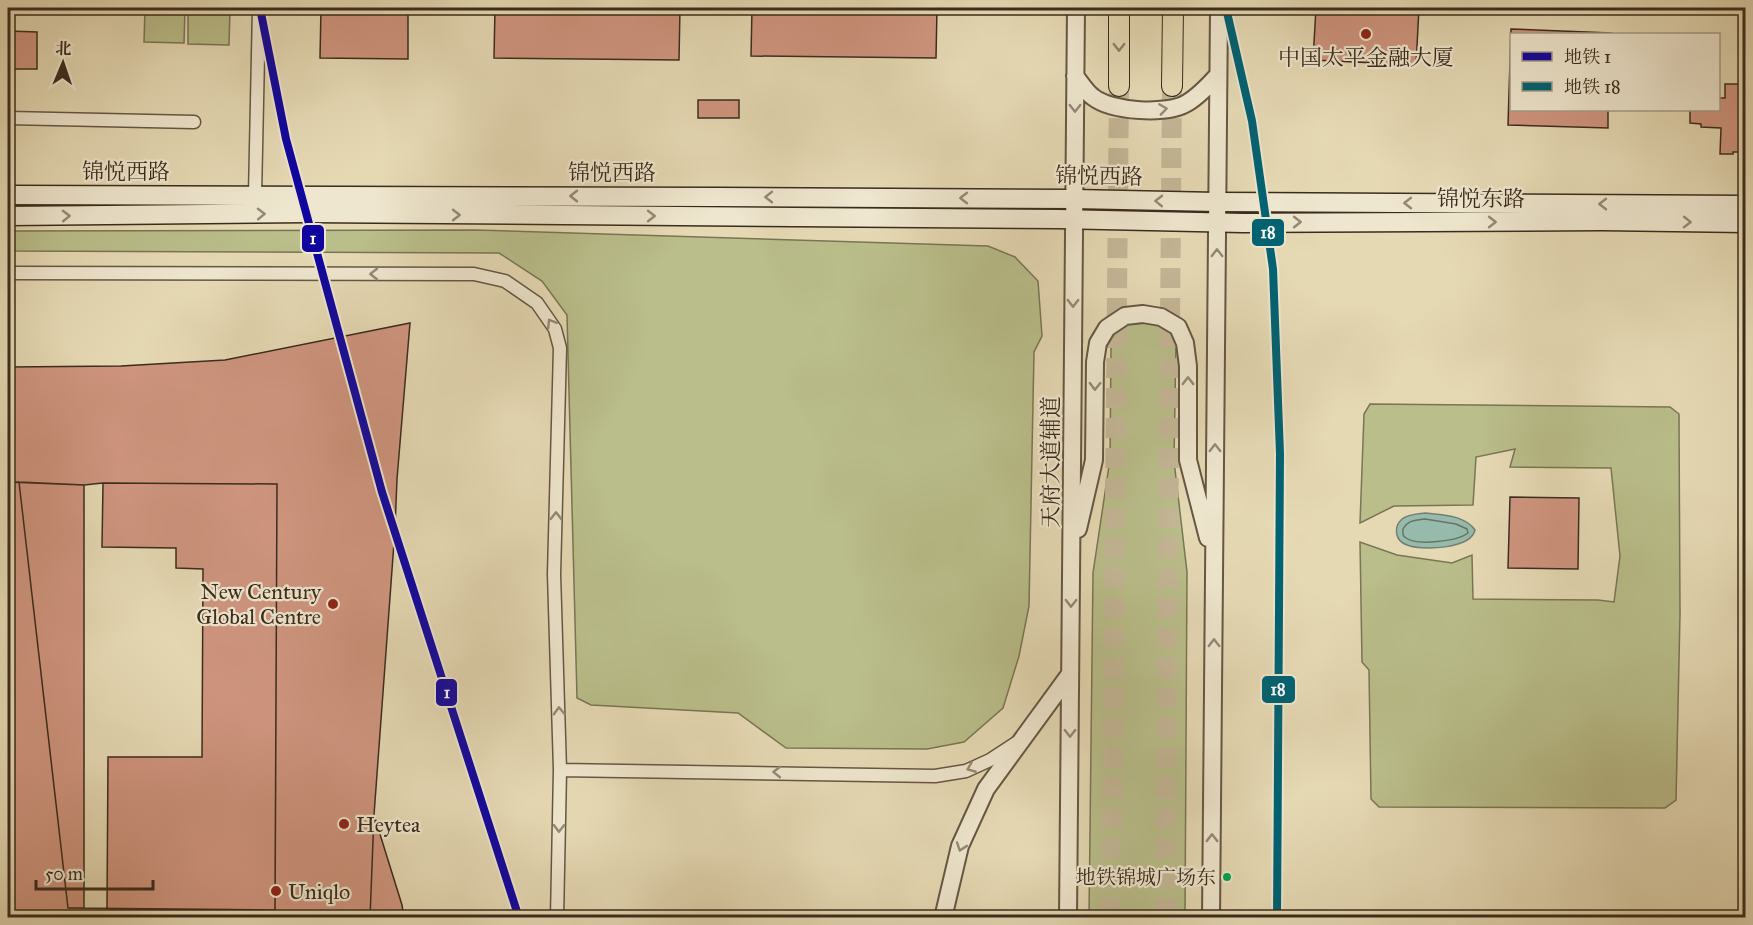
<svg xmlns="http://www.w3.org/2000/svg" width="1753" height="925" font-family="'IM FELL Great Primer','Noto Serif SC',serif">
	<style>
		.green { fill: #b9be8a; stroke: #7a7554; stroke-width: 1.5 }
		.water { fill: #96baac; stroke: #718173; stroke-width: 1.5 }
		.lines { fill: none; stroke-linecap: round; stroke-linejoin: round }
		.shore { stroke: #687364; stroke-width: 1.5 }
		.building { fill: #cf957f; stroke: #3a2c1d; stroke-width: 1.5 }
		.primary-tunnel { stroke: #c3b696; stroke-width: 20; stroke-dasharray: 20 10; stroke-linecap: butt }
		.minor-casing { stroke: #655743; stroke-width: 15 }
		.tertiary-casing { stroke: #655743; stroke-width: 20 }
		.secondary-casing { stroke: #3a2c1d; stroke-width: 21 }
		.primary-casing { stroke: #3a2c1d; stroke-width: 22 }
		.minor { stroke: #eee6ce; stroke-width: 12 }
		.tertiary { stroke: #eee6ce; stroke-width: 16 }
		.secondary { stroke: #eee6ce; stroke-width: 18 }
		.primary { stroke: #e5d9b4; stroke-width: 20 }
		.metro-1-casing { stroke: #eee6ce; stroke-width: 12 }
		.metro-2-casing { stroke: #eee6ce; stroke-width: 12 }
		.metro-1 { stroke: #10069f; stroke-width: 8 }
		.metro-2 { stroke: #006272; stroke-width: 8 }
		.oneway { stroke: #908268 }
		.oneway2 { stroke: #948976 }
		.poi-dot { fill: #8f2418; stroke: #eee6ce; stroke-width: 2 }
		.bus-dot { fill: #00a651; stroke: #eee6ce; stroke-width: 2 }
		.labels { text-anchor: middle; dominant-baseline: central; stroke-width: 4.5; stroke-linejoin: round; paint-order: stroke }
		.bus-label { font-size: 20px; fill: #3a2c1d; stroke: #eee6ce; text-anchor: end }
		.poi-label { font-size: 22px; fill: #3a2c1d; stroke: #eee6ce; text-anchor: start }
		.street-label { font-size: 22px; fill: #3a2c1d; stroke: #eee6ce }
		.line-badge { stroke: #eee6ce; stroke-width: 2 }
		.badge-label { font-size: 16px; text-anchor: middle; font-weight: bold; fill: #fff }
	</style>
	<rect width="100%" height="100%" fill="#e5d9b4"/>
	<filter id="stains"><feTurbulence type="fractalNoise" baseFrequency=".00333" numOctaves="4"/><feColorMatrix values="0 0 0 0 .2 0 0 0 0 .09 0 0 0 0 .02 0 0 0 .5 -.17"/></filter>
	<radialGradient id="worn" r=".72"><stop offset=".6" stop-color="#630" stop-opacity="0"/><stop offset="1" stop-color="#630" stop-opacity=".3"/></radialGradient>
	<path class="green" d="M 145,8 L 185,8 L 184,43 L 144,42 Z
		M 188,8 L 230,8 L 229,45 L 188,44 Z
		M 475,230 L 988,246 L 1015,257 L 1038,281 L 1042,336 L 1034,352 L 1029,606 L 1019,656 L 1003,708 L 964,742 L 927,749 L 786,748 L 738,713 L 591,705 L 577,698 L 567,315 L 542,281 L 499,253 L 8,251 L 8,231 Z
		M 1141,317 L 1165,324 L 1176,340 L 1174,461 L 1187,572 L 1185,917 L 1089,918 L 1093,573 L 1110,459 L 1111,347 C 1115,326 1122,323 1141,317 Z
		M 1370,404 L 1670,407 L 1679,414 L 1680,614 L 1676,800 L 1665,808 L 1379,807 L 1371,799 L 1369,670 L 1362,662 L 1360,542 L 1397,555 L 1452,563 L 1472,555 L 1473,599 L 1598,600 L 1614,602 L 1620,556 L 1611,468 L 1510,467 L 1515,449 L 1476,457 L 1473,505 L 1394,506 L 1360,523 L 1364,414 Z"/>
	<path class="water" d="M 1425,513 C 1442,515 1465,515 1475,530 C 1471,549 1422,551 1407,545 C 1395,541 1393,527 1402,519 C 1408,514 1417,514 1425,513 Z"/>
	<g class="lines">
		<path class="shore" d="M 1425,519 L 1456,524 L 1467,529 L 1468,533 C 1458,541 1417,546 1406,538 C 1402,535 1403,534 1403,529 C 1408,520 1416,520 1425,519 Z"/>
	</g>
	<path class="building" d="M 321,8 L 408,8 L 408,59 L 320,58 Z
		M 495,8 L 680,8 L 679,60 L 494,58 Z
		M 752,8 L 937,8 L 936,58 L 751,56 Z
		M 1316,8 L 1419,8 L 1416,65 L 1313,60 Z
		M 1511,29 L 1611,33 L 1611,34 L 1512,34 L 1512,110 L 1608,110 L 1608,128 L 1508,125 Z
		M 8,31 L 37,32 L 37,69 L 8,69 Z
		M 1725,84 L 1746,84 L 1746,152 L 1733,152 L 1733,154 L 1720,154 L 1721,128 L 1701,127 L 1701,124 L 1690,123 L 1690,110 L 1718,110 L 1718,98 L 1725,98 Z
		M 698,100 L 739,100 L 739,118 L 698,118 Z
		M 410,323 L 397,479 L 395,529 L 374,815 L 370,918 L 275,918 L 277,484 L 103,483 L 84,485 L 8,482 L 8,367 L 121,366 L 225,360 Z
		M 8,482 L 19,482 L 68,908 L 275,910 L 275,918 L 8,918 Z
		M 19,482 L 84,485 L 84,908 L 68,908 Z
		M 103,483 L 277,484 L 275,910 L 107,909 L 108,757 L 202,757 L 203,569 L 176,568 L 176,548 L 102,547 Z
		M 1510,497 L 1579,498 L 1578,569 L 1508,568 Z
		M 374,815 L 402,905 L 404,918 L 370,918 Z"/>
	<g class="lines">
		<path class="primary-tunnel" d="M 1111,918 L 1119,86
			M 1165,918 L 1172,86"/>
		<defs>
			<path id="minor" d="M 8,118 L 194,122
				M 255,195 L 259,8
				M 8,273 L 474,274 L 505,281 L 537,303 L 555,329 L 560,348 L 554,574 L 560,770 L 557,918
				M 560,770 L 935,776 L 966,771 L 990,760 L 1016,743"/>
			<path id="tertiary" d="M 1075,76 C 1081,83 1086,92 1093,97 C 1112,112 1167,115 1187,103 C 1199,96 1209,85 1218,75
				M 1078,529 L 1094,460 L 1095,362 L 1098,343 L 1107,328 L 1125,316 L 1143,314 L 1161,317 L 1178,327 L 1185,343 L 1188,366 L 1188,460 L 1208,538
				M 943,918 L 960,846 L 986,789 L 1070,674
				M 1068,918 L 1076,8
				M 1211,918 L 1219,8"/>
			<path id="secondary" d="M 8,195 L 717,197 L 1074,199 L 1217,202 L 1746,205
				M 8,216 L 308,213 L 1057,219 L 1243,223 L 1602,221 L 1746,223"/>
			<path id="primary" d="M 1119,86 L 1119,8
				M 1172,86 L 1173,8"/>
		</defs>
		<use href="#minor" class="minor-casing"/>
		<use href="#tertiary" class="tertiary-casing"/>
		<use href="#secondary" class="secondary-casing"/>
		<use href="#primary" class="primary-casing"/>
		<use href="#minor" class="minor"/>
		<use href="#tertiary" class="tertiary"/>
		<use href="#secondary" class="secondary"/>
		<use href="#primary" class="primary"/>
		<defs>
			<path id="metro-1" d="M 260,8 L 286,139 L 382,492 L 519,918"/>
			<path id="metro-2" d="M 1226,8 L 1252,121 L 1273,269 L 1280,454 L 1277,918"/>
		</defs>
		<use href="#metro-1" class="metro-1-casing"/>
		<use href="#metro-2" class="metro-2-casing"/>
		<use href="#metro-1" class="metro-1"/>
		<use href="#metro-2" class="metro-2"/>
	</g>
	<defs><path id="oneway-chevron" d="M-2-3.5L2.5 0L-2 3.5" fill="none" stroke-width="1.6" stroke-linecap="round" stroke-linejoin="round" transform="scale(1.5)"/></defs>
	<use class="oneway" href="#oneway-chevron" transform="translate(1119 47) rotate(90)"/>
	<g class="oneway2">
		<use href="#oneway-chevron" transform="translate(1075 108) rotate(90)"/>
		<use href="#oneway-chevron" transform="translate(1163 109) rotate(-8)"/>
		<use href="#oneway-chevron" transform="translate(574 196) rotate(-180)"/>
		<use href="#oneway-chevron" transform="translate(769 197) rotate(-180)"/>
		<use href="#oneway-chevron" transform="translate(964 198) rotate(-180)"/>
		<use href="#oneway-chevron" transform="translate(1159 201) rotate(-179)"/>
		<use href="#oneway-chevron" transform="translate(1408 203) rotate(-180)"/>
		<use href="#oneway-chevron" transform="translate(1603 204) rotate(-180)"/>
		<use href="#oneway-chevron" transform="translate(261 214) rotate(-1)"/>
		<use href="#oneway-chevron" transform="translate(456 215)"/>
		<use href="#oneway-chevron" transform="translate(66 216) rotate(-1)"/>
		<use href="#oneway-chevron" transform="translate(651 216)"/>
		<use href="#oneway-chevron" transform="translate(1297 222)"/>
		<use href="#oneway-chevron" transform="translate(1492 222)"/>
		<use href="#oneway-chevron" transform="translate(1687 222) rotate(1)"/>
		<use href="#oneway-chevron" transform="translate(1217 253) rotate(-90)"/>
		<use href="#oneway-chevron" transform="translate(374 274) rotate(-180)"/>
		<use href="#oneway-chevron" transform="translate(1073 303) rotate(90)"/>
		<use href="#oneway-chevron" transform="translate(551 323) rotate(-122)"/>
		<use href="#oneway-chevron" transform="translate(1188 381) rotate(-90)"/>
		<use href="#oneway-chevron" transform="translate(1095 386) rotate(91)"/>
		<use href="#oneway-chevron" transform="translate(1215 448) rotate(-90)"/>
		<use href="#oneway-chevron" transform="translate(556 516) rotate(-89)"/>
		<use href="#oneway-chevron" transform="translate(1071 603) rotate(91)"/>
		<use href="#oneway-chevron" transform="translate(1214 643) rotate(-90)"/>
		<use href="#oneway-chevron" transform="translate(559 711) rotate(-92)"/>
		<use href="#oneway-chevron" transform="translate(1070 733) rotate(90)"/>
		<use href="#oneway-chevron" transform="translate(971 768) rotate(158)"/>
		<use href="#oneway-chevron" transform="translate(777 772) rotate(-179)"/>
		<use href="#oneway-chevron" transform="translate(559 828) rotate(91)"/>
		<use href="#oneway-chevron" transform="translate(1212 838) rotate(-90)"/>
		<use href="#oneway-chevron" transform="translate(961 847) rotate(109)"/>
	</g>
	<g class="poi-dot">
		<circle cx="1366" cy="34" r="6"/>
		<circle cx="333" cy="604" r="6"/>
		<circle cx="344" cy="824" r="6"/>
		<circle cx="276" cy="891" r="6"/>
	</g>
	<circle class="bus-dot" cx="1227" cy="877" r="5"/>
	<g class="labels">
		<g class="bus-label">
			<text x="1216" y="877">地铁锦城广场东</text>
		</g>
		<g class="poi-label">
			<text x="1366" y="57" text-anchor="middle">中国太平金融大厦</text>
			<text x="321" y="591" text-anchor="end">New Century<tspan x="321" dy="25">Global Centre</tspan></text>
			<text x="356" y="824">Heytea</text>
			<text x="288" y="891">Uniqlo</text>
		</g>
		<g class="street-label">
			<text x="126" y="171">锦悦西路</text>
			<text x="612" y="172">锦悦西路</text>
			<text transform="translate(1099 176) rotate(1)">锦悦西路</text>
			<text x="1481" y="198">锦悦东路</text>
			<text transform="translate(1050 462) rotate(-90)">天府大道辅道</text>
		</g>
	</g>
	<g class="line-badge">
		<rect x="1251" y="218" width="34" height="29" rx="6" fill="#006272"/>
		<rect x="301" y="224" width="24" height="29" rx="6" fill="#10069f"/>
		<rect x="1261" y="675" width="35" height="29" rx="6" fill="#006272"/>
		<rect x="435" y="678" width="23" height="29" rx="6" fill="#10069f"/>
	</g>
	<g class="badge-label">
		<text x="1268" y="238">18</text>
		<text x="313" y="244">1</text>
		<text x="1278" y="695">18</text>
		<text x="447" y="698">1</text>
	</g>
	<rect width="1753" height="925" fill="none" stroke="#e5d9b4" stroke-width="30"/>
	<rect x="9" y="9" width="1735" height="907" fill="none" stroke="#3a2c1d" stroke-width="3"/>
	<rect x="15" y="15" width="1723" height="895" fill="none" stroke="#3a2c1d" stroke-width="1.5"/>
	<rect x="1510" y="33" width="210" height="78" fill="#eee6ce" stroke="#a69c87" stroke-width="1.5"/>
	<rect x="1522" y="52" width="30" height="9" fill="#10069f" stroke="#a69c87" stroke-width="1.5"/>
	<text x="1564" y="63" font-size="18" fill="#3a2c1d">地铁 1</text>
	<rect x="1522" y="82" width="30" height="9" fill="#006272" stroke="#a69c87" stroke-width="1.5"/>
	<text x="1564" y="93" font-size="18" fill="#3a2c1d">地铁 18</text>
	<g transform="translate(63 63) rotate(2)" stroke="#eee6ce" stroke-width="4.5" paint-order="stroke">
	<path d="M0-4.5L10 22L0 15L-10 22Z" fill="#3a2c1d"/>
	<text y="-9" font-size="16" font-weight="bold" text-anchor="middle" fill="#3a2c1d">北</text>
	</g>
	<path d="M36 880v9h117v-9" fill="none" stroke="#3a2c1d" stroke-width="3"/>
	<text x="45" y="880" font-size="18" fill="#3a2c1d" stroke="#eee6ce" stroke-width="4.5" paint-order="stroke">50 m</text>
	<rect width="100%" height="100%" filter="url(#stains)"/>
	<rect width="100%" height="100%" fill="url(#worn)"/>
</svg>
